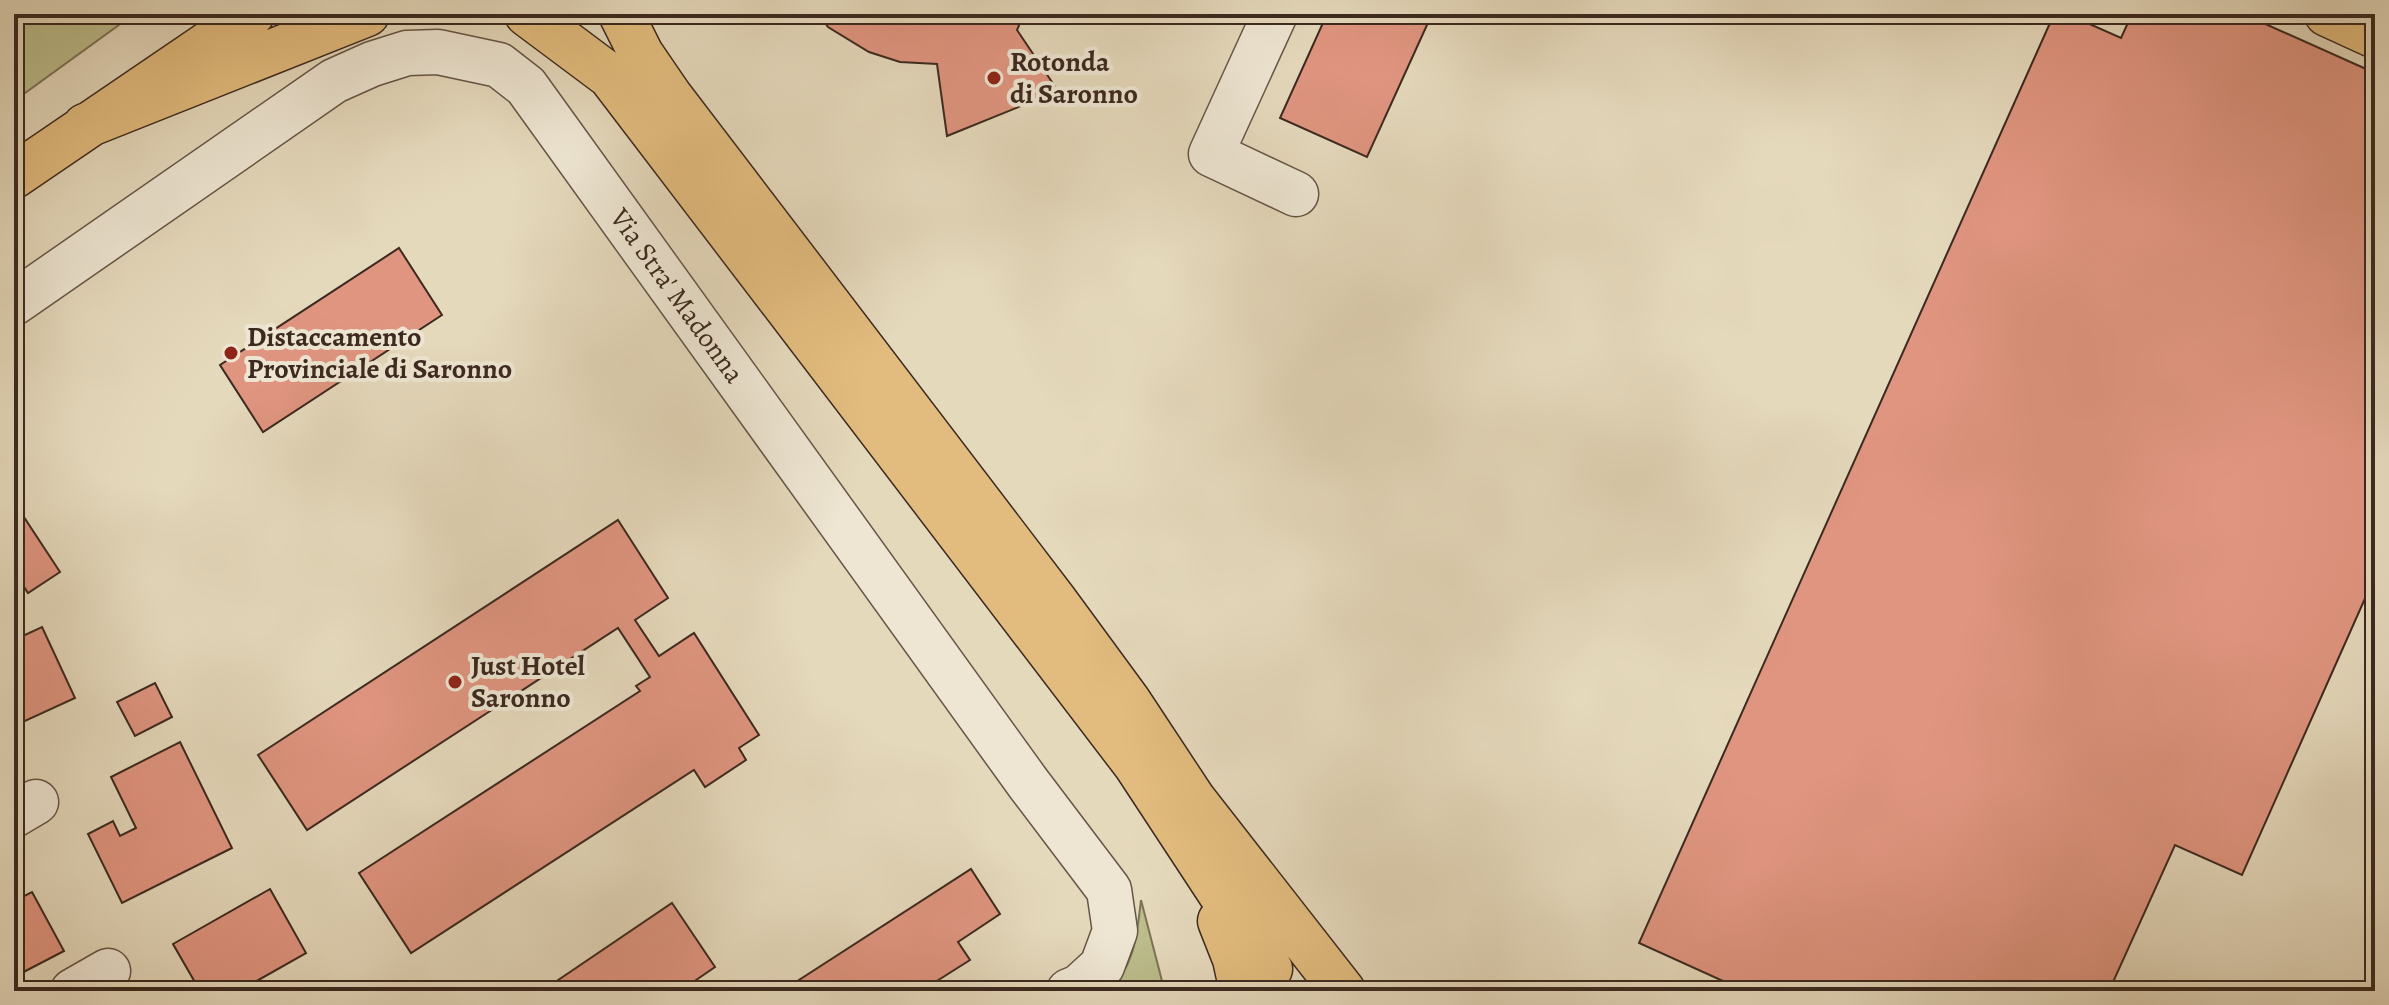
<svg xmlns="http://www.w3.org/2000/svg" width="2389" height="1005" viewBox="0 0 2389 1005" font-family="Alegreya,serif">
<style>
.green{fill:#bcbd8c;stroke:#7c7356;stroke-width:2}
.building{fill:#e09580;stroke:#3c291f;stroke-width:2}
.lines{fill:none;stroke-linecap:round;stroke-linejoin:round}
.minor-casing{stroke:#665546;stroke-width:47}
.major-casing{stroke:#3c291f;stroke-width:47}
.highway-casing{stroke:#3c291f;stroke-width:47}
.minor{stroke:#eee6d3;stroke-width:44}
.major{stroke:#e2bc7e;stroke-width:44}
.highway{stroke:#e2bc7e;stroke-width:44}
.poi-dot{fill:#8f2418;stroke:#eee6d3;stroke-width:3}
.labels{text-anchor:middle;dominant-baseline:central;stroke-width:8;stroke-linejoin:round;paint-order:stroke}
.poi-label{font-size:28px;font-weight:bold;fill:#3c291f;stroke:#eee6d3;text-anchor:start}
.street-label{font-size:28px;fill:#3c291f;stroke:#eee6d3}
</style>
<rect width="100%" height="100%" fill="#e5d9bc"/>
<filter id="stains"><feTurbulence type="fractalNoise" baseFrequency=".0025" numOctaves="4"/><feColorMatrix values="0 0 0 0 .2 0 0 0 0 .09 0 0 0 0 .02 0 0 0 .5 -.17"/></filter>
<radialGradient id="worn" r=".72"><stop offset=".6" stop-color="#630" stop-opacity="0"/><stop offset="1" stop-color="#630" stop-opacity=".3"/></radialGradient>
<path class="green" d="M14,14h120l-120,87z
M1141,900l21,81v10h-55c28,-22 30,-59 34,-91z"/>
<path class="building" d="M819,14h205l-7,16 41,61 -111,45 -10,-72 -37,-2 -31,-10 -41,-25z
M1327,14h105l-65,143 -87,-39z
M2054,14h13l54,24 11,-24h111l132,59v142l-6,13 6,3v138l-5,11 5,2v194l-133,299 -67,-30 -66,146h-364l-106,-48z
M399,248l43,67 -179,117 -43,-67z
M16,505l44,67 -32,21 -14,-22z
M618,520l50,78 -33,22 24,36 35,-23 65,102 -20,13 7,12 -41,27 -11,-17 -283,183 -52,-80 281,-182 -4,-5 14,-9 -32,-49 -311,202 -49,-75z
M42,627l33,71 -61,28v-86z
M155,683l17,34 -37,19 -18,-34z
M180,742l52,106 -110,55 -34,-69 25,-13 7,15 16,-8 -25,-51z
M971,869l29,45 -42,28 12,18 -49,31h-139z
M270,889l36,64 -67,38h-39l-27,-47z
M32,892l32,59 -50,26v-76z
M672,903l43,64 -35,24h-138z"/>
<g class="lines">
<g class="minor-casing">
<g id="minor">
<path d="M1275,14l-64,140 85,40"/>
<path id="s1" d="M14,303l320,-222 38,-17 35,-11 31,-1 61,13 27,21 502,697 81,107 6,41 -13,35 -23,21 -10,4"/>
<path d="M14,815l22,-13"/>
<path d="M73,991l35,-20"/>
</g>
</g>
<g class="major-casing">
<path id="major" d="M2327,14l48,22
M85,126l282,-112
M14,176l238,-162"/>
</g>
<g class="highway-casing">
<path id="highway" d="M527,14l83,62 526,689 134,204
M621,14l20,40 28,41 386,506 74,101 64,97 150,192
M1220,921l15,38 7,32"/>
</g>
<use href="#minor" class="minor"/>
<use href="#major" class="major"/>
<use href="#highway" class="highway"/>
</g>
<g class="poi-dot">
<circle cx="994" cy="78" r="8"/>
<circle cx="231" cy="353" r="8"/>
<circle cx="455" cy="682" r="8"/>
</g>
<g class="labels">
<g class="poi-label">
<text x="1010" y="62">Rotonda<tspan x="1010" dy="32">di Saronno</tspan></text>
<text x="247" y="337">Distaccamento<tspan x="247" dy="32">Provinciale di Saronno</tspan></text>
<text x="471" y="666">Just Hotel<tspan x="471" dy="32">Saronno</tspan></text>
</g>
<g class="street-label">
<text stroke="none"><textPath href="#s1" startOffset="854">Via Stra' Madonna</textPath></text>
</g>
</g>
<rect width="2389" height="1005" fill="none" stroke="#e5d9bc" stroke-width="48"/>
<rect x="16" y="16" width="2357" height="973" fill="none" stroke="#3c291f" stroke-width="4"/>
<rect x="24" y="24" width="2341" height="957" fill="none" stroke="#3c291f" stroke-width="2"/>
<rect width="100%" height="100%" filter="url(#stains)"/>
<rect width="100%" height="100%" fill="url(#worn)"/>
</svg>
